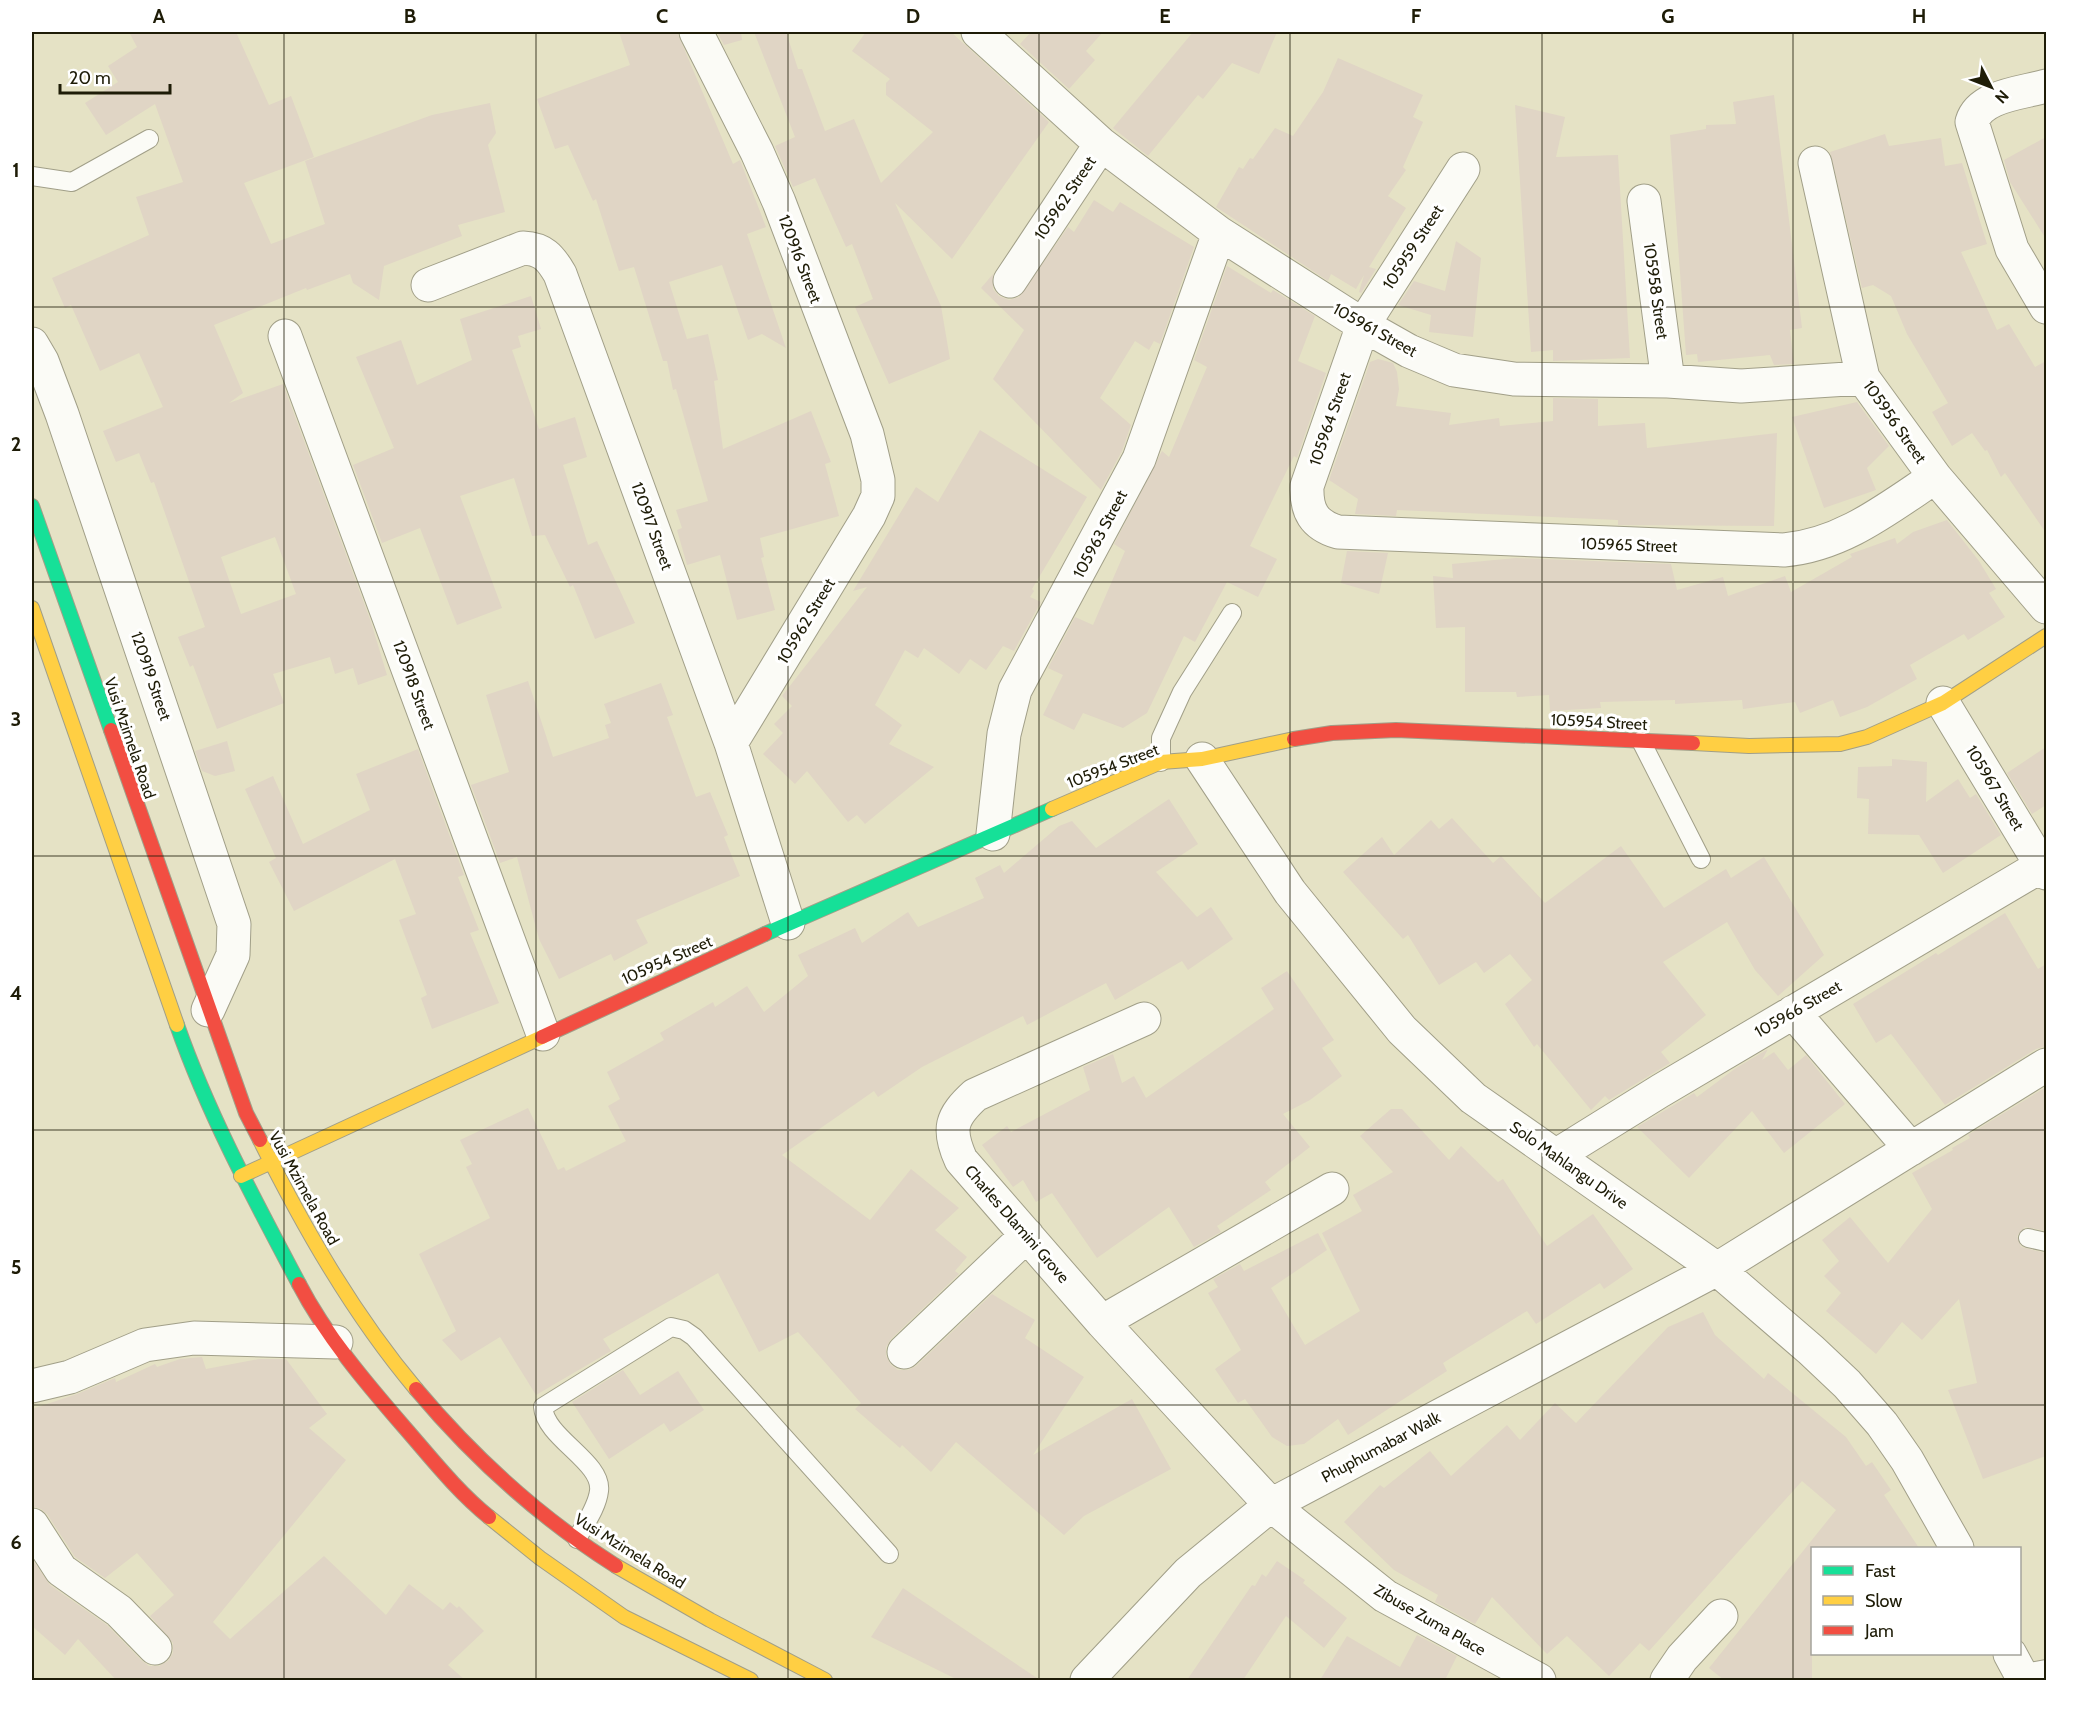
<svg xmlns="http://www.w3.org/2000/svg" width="2078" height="1712" viewBox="0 0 2078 1712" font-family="Cabin,sans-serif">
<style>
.building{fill:#e0d5c5;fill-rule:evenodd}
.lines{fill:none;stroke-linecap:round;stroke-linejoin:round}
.lane-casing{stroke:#a19f88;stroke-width:20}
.street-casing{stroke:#a19f88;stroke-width:35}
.fast-casing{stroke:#a19f88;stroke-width:16}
.slow-casing{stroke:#a19f88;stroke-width:16}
.jam-casing{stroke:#a19f88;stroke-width:16}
.lane{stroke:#fbfbf6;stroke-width:18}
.street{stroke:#fbfbf6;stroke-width:33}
.fast{stroke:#16e098;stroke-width:14}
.slow{stroke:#ffcf43;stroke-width:14}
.jam{stroke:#f24e42;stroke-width:14}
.grid{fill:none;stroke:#1e1c07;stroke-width:1.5;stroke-opacity:0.55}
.labels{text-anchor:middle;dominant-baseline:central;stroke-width:6;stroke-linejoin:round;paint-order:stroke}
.street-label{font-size:16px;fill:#1e1c07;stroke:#fff}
.neatline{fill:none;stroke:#1e1c07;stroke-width:2}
.grid-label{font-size:20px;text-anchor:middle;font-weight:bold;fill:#1e1c07}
</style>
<rect width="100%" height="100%" fill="#e5e2c5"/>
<path class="building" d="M129,32h107l33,73 22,-9 23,61 -70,26 27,61 54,-20 -20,-63 127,-46 58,-12 6,30 -8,12 17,67 -47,13 4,11 -78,30 -5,34 -26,-17 -3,-9 -43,16 -1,-2 -92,37 29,68 -14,10 54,-19 88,238 16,53 -29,10 -5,-17 -18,6 -5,-17 -57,17 11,29 -67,26 -24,-64 -3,2 -12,-30 27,-10 -51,-145 -3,1 -12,-30 -23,9 -13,-31 60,-24 -24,-54 -39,18 -29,-66 -6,3 -13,-30 97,-43 -13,-38 47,-15 -28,-78 -49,31 -21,-32 33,-21 -10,-16 29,-19zM275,537l21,57 -55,20 -20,-57z
M619,32h58l56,132 7,-4 26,67 -19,7 39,114 -24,-14 -14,6 -26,-75 -53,17 18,57 21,-5 10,46 -4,1 9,68 88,-38 20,51 -6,2 14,52 -79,22 4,19 -3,1 14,52 -38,10 -17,-65 -33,10 -10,-35 5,-2 -6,-18 32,-9 -32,-112 -3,1 -6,-29h-4l-29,-94 -15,4 -23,-72 -3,2 -25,-56 -13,4 -18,-50 93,-34z
M717,32h24l1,8 -18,5z
M754,32h32l12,37h4l23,62 29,-12 27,64 52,-51 -47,-37v-12l4,-4 -38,-28 14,-19h85l98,90 -97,137 -57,-56 46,103 9,53 -61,25 -34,-77 18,-8 -21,-55 -6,3 -31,-69 -22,9 -18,-41 20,-9z
M1031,32h72l-17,19 9,9 -26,29 -49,-45z
M1193,32h84l-18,42 -27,-11 -29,36 -5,-4 -50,61 -35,-28z
M1338,58l85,37 -10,22 10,5 -20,45 3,3 -18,26 18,12 -37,59 7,2 -15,24 -2,-1 5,-17 -8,14 -25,-15 -3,7 -112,-74 23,-40 4,2 7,-11 3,1 22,-31 18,8 30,-44z
M1774,95l28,233 -12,2 4,34 -20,1 -4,-10 -72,7 -1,-8 -11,1 -16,-220 36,-6v-4l30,-1 -3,-22z
M1515,105l50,12 -9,40 62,-2 12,203 -77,3v-11l-22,2z
M1885,134l4,12 52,-8 4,28 17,-3 25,81 -26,8 36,78 12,-6 26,43 11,-6v172l-41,-60 -4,4 -14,-27 -2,1 -13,-18 -20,13 -20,-34 16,-9 -41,-69 -16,-38 -18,-11 -11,3 -32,-136z
M2046,137v102l-36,-57 -6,-22z
M1094,200l19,12 7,-10 74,45 -34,97 -6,-3 -5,9 -14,-9 -35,57 31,27 -9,26 -21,39 -108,-111 31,-49 -43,-42 12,-14v15l6,7 10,4 10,-3 49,-70 6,5z
M1456,241l25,17 -8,79 -44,-5 2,-17 -33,-10 16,-24 31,10z
M1227,266l44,27 2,-3 42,26 -17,45 28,12 -29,85 -3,-2 -44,90 27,13 -19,38 -31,-15 -32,60 -11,-6 -37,77 -24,15 -40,-15 -9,17 -31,-15 20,-40 -15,-7 27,-51 18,8 32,-74 -11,-7 48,-93 7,6 38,-90 -13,-7z
M531,296l10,33 -23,7 3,11 -9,3 27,79 36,-12 12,40 -24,8 25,80 9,-4 38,82 -40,16 -22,-54 -3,2 -25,-52 -13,1 -18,-58 -54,18 42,112 -45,17 -37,-97 -38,15 -29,-78 41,-17 -38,-91 45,-17 16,45 55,-25 -12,-41z
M1378,359l15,4 4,9 2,17 -3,17 55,7 -2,12 50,-7 1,8 53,-5v-23l45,1v27l47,-3 2,25 130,-15 -3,93 -156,-1v-5l-221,-10 -1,6 -41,-2 3,-15 -29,-19 41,-118z
M1857,402l32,44 -22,22 9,22 -52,18 -32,-91z
M980,430l107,67 -55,92 2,2 -4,6 11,5 -27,49 -11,-5 -17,24 -16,-11 -11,15 -35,-26 -6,10 -13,-8 -30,55 27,20 -13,19 45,23 -69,57 -8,-9 -9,7 -41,-51 -12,13 -32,-30 20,-21 -9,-9 18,-18 -10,-10 85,-109 -14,4 63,-104 22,15z
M1947,520l32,41 17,28 -7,4 16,24 -37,23 -4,-6 -54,31 7,14 -50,28 -27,10 -7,-17 -33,13 -5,-11 -52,7 -1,-9 -67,4v-4l-75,2 1,6 -51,3 -1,-16 -32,2 -1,-5h-51v-65l-29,1 -3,-52 20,2 -1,-14 64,-6 155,6 6,26 46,-13 5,19 57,-20 6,16 61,-35 -2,-3 45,-16 2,6 16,-12z
M1347,551l41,2 -9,41 -38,-11z
M528,681l25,76 56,-19 -4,-13 6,-2 -7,-19 57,-21 12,32 -6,2 29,80 14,-5 18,43 -4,2 16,39 -104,44 12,23 -34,18 -3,-7 -52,25 -20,-40 -22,-82 -17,6 -29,-78 38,-13 -23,-77z
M227,741l8,30 -20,5 -13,-5 -7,-20z
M2046,747v58l-14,9 -25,-41z
M418,749l46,126 -6,2 21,53 -9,3 29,70 -67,26 -11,-31 6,-3 -28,-75 17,-6 -21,-55 -101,52 -25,-49 7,-4 -31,-69 28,-13 30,68 67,-34 -14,-36z
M1892,759l35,3 -1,40 32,-23 12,19 6,-4 25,41 -58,38 -24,-38 -51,-1 1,-35 -12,-1 1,-31 34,-1z
M1169,799l29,45 -42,28 41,45 14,-10 22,32 -45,31 -6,-9 -67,39 -9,-17 -79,42 -4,-9 -101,51 -44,30 -4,-6 -92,64 88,65 41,-51 48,39 -24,22 32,27 -12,14 4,3 -68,65 -5,8v9l5,9 7,5h10l8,-4 76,-72 43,26 -10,18 59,39 -51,78 99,-56 39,70 -87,47 -20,19 -108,-93 -25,30 -29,-27 -2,3 -45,-39 6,-6 -63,-71 -39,20 -41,-79 -115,66 8,12 -75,44 -36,-58 -39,24 -19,-21 14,-9 -37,-77 71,-36 -24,-51 6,-3 -12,-24 68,-32 30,62 6,-3 2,4 60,-30 -18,-35 12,-7 -13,-27 57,-32 -4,-7 53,-31 2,5 32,-21 17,26 44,-36 -10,-21 57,-27 7,15 46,-31 10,15 66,-29 -9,-20 25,-13 4,8 55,-47 13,-5 24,27z
M1452,818l41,45 8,-7 44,47 76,-57 43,62 62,-39 5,9 33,-21 60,98 -46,41 -23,-26 -28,-48 -64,40 43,53 -45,37 9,11 -61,37 -4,-4 -14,14 -54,-66 -3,3 -29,-43 27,-24 -22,-26 -26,19 -8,-11 -37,23 -31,-50 -5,4 -60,-67 39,-35 12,18 37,-35 8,9z
M2005,913l33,56 8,-5v82l-10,3 -91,56 -54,-71 -15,9 -23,-39 83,-51 2,2z
M1287,971l47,69 -12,8 20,28 -32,24 -27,14 27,33 -45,35 6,8 -54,36 4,6 -27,15 -25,-40 -72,51 -45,-65 -16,9 -13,-22 -10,7 -31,-42 25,-19 4,6 79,-42 -7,-23 30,-13 9,29 12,-7 12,22 128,-89 -13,-21z
M1768,1049l-6,11 12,-8 14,18 18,-15 39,49 -61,49 -32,-42 -63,67 -52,-51 57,-34 3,4 39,-29z
M2046,1087v144l-21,-4 -8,9 4,11 25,6v203l-63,23 -35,-89 29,-7 -18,-84 -37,41 -20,-18 -26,32 -50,-43 15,-18 -17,-17 15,-15 -17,-21 28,-23 38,46 44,-54 -20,-36 41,-23 -1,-2 18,-10 -2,-3z
M1391,1109h11l47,51 12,-14 37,36 5,-3 44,67 46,-32 40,55 -29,20 -4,-6 -64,41 -9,-13 -84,52 4,8 -99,64 -10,-16 -34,25 -17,2 -15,-9 -27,-38 -7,4 -23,-34 26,-19 -33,-57 10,-6 -5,-8 27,-15 4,7 74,-38 9,17 -56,38 34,57 55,-34 -38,-78 40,-22 -9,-16 40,-23 -33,-36z
M1703,1312l12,23 49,44 4,-6 78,64 20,29 6,-4 19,28 -7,5 35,53h-107v132h-88l-15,-12 127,-158 -34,-29 -153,170 -9,-8 -31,33 -42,-40 -20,18 -55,-57 -17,27 -40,-22 3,-7 -44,-25 -50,-48 36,-37 4,3 46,-37 21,25 56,-51 13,15 35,-37 21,20 92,-96z
M202,1357l4,12 53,-10h27l41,55 -18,14 37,32 -133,162 17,17 94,-83 62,59 23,-31 34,26 7,-8 7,6 2,-2 25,25 -36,34 17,15h-349l-38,-41 -13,16 -33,-29v-67l18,26 57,40 35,36 7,5h10l9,-5 5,-8v-10l-23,-27 24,-21 -37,-42 -32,25 -30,-21 -28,-43 -6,-5 -9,-3v-97l45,-15 38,-16 1,4 39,-18 2,3 23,-8z
M623,1370l17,25 38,-24 26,39 -34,22 -6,-9 -55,36 -37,-57z
M1277,1561l28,19 -2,3 44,35 -23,30 -38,-32 -43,64h-56l65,-95 3,1 7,-12 4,3z
M903,1588l137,92h-82l-87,-43z
M1417,1635l40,21 -12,24h-125l27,-44 53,31z"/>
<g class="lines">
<g class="lane-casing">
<path id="lane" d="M32,176l40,6 77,-43
M1641,741l60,118
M1161,762v-24l21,-46 50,-79
M2028,1238l18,4
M577,1539c7,-14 20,-31 22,-48 4,-29 -54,-53 -56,-84l128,-80 13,3 10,7 195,217
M2021,1674l25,-5"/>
</g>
<g class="street-casing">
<path id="street" d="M696,32l61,120 22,50 88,232 11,46v16l-9,20 -138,227
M978,32l123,112 118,89 144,92 46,26 45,19 60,9 154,2 73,5 122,-8
M2046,86c-23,7 -66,9 -74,36l40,127 34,58
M1815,163l48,215 72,99 111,130
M1463,169l-100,156 -56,161c-1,25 7,39 31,46l446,18c58,-5 103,-41 151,-73
M1644,201l24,180
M1010,281l91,-137
M428,285l95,-37c20,1 27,9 37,26l171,469 57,180
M285,336l258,698
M32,344l10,17 20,53 172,510 -1,31 -25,55
M1943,703l103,170
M1202,759l88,133 112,138 71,68 244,171 94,81 36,34 35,40 25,36 50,88
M993,834l11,-100 11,-44 124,-231 80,-226
M1793,1012l118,137
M1144,1019l-169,76c-24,22 -28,34 -14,65l141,162 169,183 114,91 154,84
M1557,1155l103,-64 381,-225
M1102,1322l230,-133
M904,1352l123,-117
M32,1386l38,-9 75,-32 49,-7 142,4
M32,1525l29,45 58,41 36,37
M2010,1654l14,26
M1087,1680l101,-107 83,-68 446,-236 329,-204
M1667,1680l15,-22 39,-42"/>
</g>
<g class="fast-casing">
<path id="fast" d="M32,506l79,224
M765,934l287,-125
M177,1025c32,91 77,174 122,259"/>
</g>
<g class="slow-casing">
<path id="slow" d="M32,608l145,417
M1693,743l56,3 91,-2 27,-7 76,-34 103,-67
M1052,809l109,-47 41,-3 92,-20
M260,1140c44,88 93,174 156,249
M241,1176l301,-139
M489,1517l51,41 84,59 127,63
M616,1566l94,54 115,60"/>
</g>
<g class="jam-casing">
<path id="jam" d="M111,730l135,383 14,27
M1294,739l38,-6 64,-3 297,13
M542,1037l223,-103
M299,1284c27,52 67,99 106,144 27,31 52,63 84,89
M416,1389c58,69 124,129 200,177"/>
</g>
<use href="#lane" class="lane"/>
<use href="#street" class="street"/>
<use href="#fast" class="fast"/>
<use href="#slow" class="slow"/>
<use href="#jam" class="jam"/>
</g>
<path class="grid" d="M284,32v1648M536,32v1648M788,32v1648M1039,32v1648M1290,32v1648M1542,32v1648M1793,32v1648M32,307h2014M32,582h2014M32,856h2014M32,1130h2014M32,1405h2014"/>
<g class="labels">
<g class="street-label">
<text transform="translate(1065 198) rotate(-56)">105962 Street</text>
<text transform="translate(1413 247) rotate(-57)">105959 Street</text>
<text transform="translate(800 259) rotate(69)">120916 Street</text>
<text transform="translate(1656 291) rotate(82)">105958 Street</text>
<text transform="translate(1375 330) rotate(29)">105961 Street</text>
<text transform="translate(1330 419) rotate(-71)">105964 Street</text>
<text transform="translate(1895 422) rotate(55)">105956 Street</text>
<text transform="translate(652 526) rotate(70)">120917 Street</text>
<text transform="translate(1100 534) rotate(-62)">105963 Street</text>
<text transform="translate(1629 545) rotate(2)">105965 Street</text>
<text transform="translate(806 621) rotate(-59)">105962 Street</text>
<text transform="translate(151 676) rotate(71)">120919 Street</text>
<text transform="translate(414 685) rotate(70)">120918 Street</text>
<text transform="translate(1599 722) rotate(3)">105954 Street</text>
<text transform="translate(130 738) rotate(71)">Vusi Mzimela Road</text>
<text transform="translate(1113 766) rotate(-21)">105954 Street</text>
<text transform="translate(1995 788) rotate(59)">105967 Street</text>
<text transform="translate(667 960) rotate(-24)">105954 Street</text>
<text transform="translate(1798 1009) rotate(-30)">105966 Street</text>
<text transform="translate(1569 1165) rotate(35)">Solo Mahlangu Drive</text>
<text transform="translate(304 1188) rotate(61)">Vusi Mzimela Road</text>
<text transform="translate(1017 1224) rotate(49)">Charles Dlamini Grove</text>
<text transform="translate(1381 1447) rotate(-28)">Phuphumabar Walk</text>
<text transform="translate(630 1551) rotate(32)">Vusi Mzimela Road</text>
<text transform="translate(1430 1620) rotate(30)">Zibuse Zuma Place</text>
</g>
</g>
<rect width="2078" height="1712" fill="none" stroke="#ffffff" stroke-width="66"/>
<rect x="1811" y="1547" width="210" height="108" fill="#ffffff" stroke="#a5a49c" stroke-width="1.5"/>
<rect x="1823" y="1566" width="30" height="9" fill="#16e098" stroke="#a5a49c" stroke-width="1.5"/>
<text x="1865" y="1577" font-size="18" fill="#1e1c07">Fast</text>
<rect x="1823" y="1596" width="30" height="9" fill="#ffcf43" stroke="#a5a49c" stroke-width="1.5"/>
<text x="1865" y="1607" font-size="18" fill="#1e1c07">Slow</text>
<rect x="1823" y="1626" width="30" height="9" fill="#f24e42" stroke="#a5a49c" stroke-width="1.5"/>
<text x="1865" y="1637" font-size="18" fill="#1e1c07">Jam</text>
<g transform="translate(1991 87) rotate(132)" stroke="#ffffff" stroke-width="4.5" paint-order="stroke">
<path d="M0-4.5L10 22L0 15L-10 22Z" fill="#1e1c07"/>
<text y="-9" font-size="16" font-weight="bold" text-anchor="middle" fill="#1e1c07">N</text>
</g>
<path d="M60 84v9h110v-9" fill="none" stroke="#1e1c07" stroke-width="3"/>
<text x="69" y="84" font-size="18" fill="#1e1c07" stroke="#ffffff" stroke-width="4.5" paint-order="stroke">20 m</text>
<rect x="33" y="33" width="2012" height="1646" class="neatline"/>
<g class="grid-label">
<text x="159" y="23">A</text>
<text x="410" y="23">B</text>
<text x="662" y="23">C</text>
<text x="913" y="23">D</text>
<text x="1165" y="23">E</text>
<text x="1416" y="23">F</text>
<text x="1668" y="23">G</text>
<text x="1919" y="23">H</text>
<text x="16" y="177">1</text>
<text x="16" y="451">2</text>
<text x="16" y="726">3</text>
<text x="16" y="1000">4</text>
<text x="16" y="1274">5</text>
<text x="16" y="1549">6</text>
</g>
</svg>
